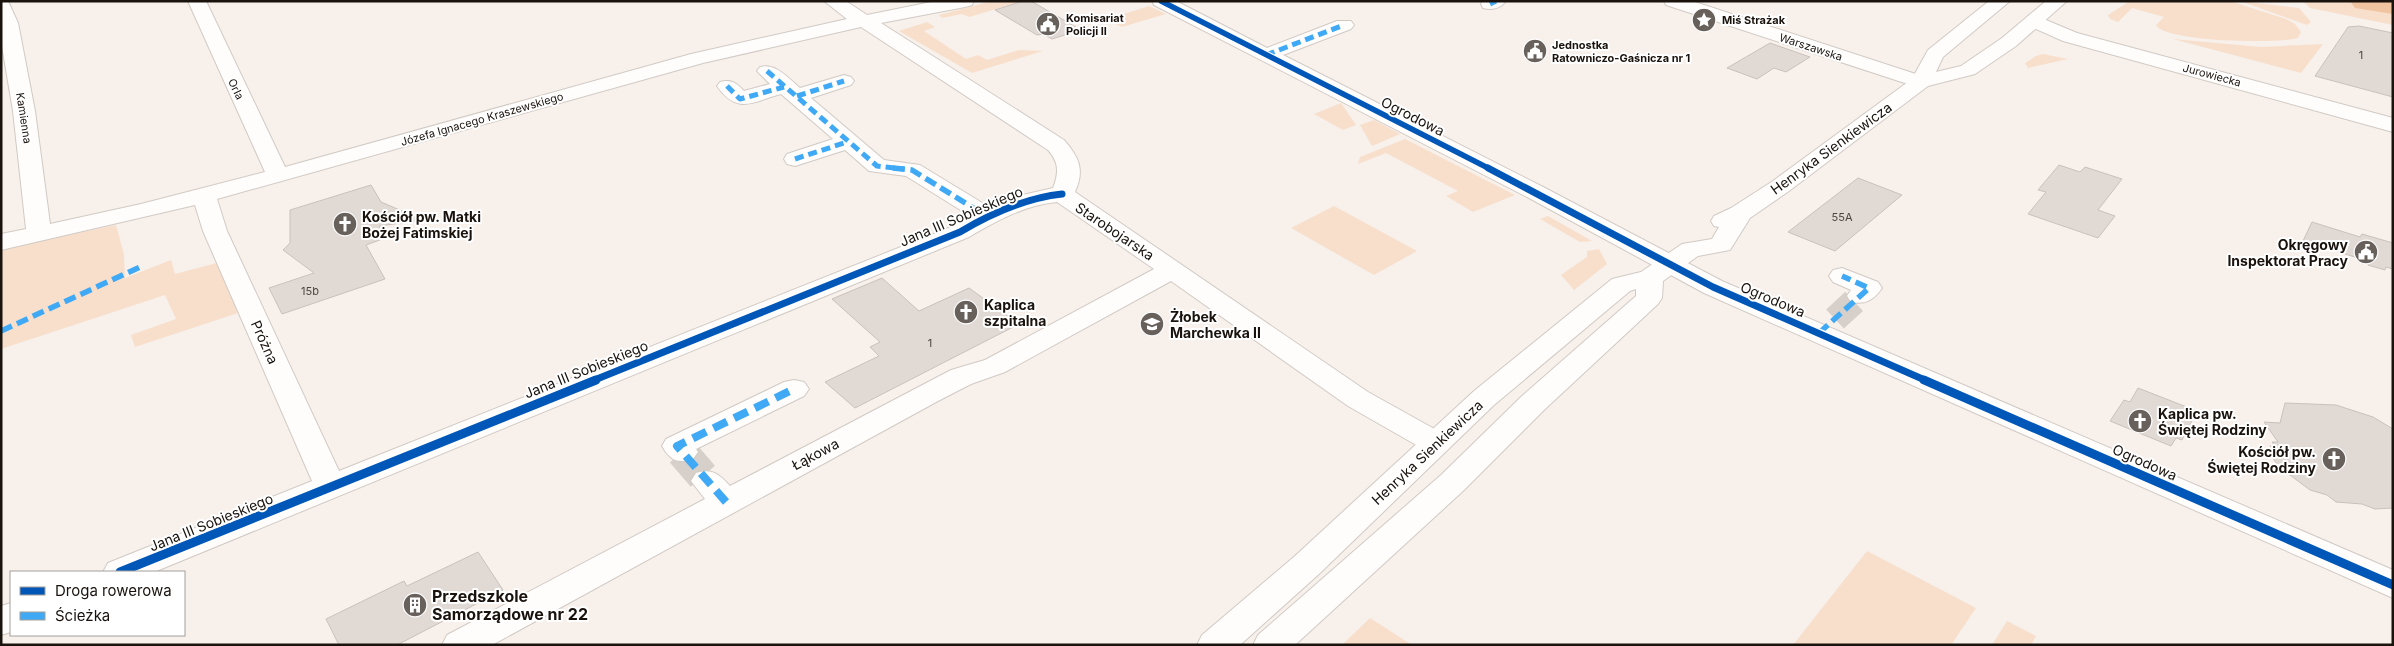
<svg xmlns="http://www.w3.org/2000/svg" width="2394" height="646" viewBox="0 0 2394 646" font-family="Inter,sans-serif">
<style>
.green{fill:#f8dfcc}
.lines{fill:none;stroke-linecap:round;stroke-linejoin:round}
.river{fill:#f0c3a1;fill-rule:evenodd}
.building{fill:#e0d9d4;stroke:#c8c1bc}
.minor-tunnel-far1{stroke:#d6cfca;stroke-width:26;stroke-dasharray:26 13;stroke-linecap:butt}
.minor-tunnel{stroke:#d6cfca;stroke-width:32;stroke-dasharray:32 16;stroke-linecap:butt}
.minor-casing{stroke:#d1cac4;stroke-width:2}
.tertiary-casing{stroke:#d1cac4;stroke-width:2}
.secondary-casing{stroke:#d1cac4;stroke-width:2}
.minor{fill:#fefdfc;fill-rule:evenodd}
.tertiary{fill:#fefdfc;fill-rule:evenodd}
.secondary{fill:#fefdfc;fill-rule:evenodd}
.quiet-far2{stroke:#3fa9f5;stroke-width:5;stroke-dasharray:9 5;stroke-linecap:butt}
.quiet-far1{stroke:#3fa9f5;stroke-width:5.5;stroke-dasharray:12 5.5;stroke-linecap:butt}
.quiet{stroke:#3fa9f5;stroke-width:8;stroke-dasharray:15 8;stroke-linecap:butt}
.cycleway-far2-casing{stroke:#fff;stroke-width:8}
.cycleway-far1-casing{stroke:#fff;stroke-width:10}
.cycleway-casing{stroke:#fff;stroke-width:12}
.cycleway-far2{stroke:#0057b8;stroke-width:5.5}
.cycleway-far1{stroke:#0057b8;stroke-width:7}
.cycleway{stroke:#0057b8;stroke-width:9}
.labels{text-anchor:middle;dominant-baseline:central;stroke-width:4;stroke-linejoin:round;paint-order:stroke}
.far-poi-label{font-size:11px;font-weight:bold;fill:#19120d;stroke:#fff;text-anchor:start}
.far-street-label{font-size:11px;fill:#19120d;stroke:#fff}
.number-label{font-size:11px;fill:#4b443f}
.street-label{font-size:14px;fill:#19120d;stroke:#fff}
.poi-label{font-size:14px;font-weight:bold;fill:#19120d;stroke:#fff;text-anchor:start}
.near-poi-label{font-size:16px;font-weight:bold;fill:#19120d;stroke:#fff;text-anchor:start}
</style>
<rect width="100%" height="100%" fill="#f7f0eb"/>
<path class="green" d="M992,1h31l-54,16 -7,-3 -20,4 -3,-3z
M2130,1h100l56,18 9,5 6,8 -3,6c-20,6 -134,4 -142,-13l8,-8 -32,-9 -14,14 -8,-3 -2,-4z
M2240,1l59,7 12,14 -4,3z
M2303,1h47l43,7v17l-83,-17z
M1149,6l17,8 -44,13 -6,-3 11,-3 -8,-4 -8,1z
M927,22l8,5 -11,4 42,28 12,-4 9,5 32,-10 24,1 -71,22 -73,-42z
M2173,39l88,8 62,-3 -22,29z
M2043,54l25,5 -40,9 -3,-5 11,-7z
M1341,103l15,22 -13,5 -29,-16z
M1374,120l26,14 -28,12 -12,-21z
M1405,139l110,56 -42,17 -27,-16 12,-5 -72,-38 -28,11 2,-7z
M1334,206l83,45 -43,24 -83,-47z
M1548,216l44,25 -12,1 -40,-23z
M116,225l8,30 1,23 46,-18 4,14 53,-14 22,49 -115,38 -4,-12 45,-16 -11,-24 -164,54v-100z
M1599,249l8,15 -33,26 -13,-15 26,-18v-6z
M1867,551l109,57 -25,37h-158z
M1370,618l42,27h-70z
M2007,621l29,15 -5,9h-39z"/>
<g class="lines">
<path class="river" d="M2350,1h43v13l-38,-6z"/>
</g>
<path class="building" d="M1023,1h8l50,29 -29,9 -9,-5 -6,1 -42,-25z
M2359,26l34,7v64l-78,-21 33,-49z
M1770,43l40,14 -24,15 -12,-4 -17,11 -30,-11z
M2059,165l21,7 5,-5 37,12 -24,31 17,6 -17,22 -70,-24 18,-22 -8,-2z
M1858,178l44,17 -67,56 -47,-19z
M371,185l10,17 42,18 -44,6 6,12 -19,7 19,34 -103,35 -13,-26 45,-15 -31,-23 7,-7v-33z
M2312,222l48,15 2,-3 31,9v26l-7,-2 -1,3 -17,-5v-4l-65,-20z
M882,278l37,33 50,-23 50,36 -164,84 -30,-26 54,-26 -9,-9 10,-5 -48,-43z
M2138,388l59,23 -15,29 -6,-2 -5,8 -61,-25 14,-21 6,2z
M2285,403l51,2 37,12 20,12v79l-18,1 -13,-5 -26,-2 -9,-7 -17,-5 -20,-15 -7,-3 -16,-22h6l-3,-4h5l-3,-4h6l-14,-20 16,1z
M478,552l25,38 -106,55h-58l-13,-26 78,-38 3,5z"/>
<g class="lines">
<path class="minor-tunnel-far1" d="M1835,319l25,-23"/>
<path class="minor-tunnel" d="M682,452l25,29"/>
<g class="minor-casing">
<path id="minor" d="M1,1h7l10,22 17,88 15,113 91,-20 124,-32 -77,-171h18l79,166 406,-113 156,-35 -23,-18h22l21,14 69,-14h38l-2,4 -7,2 -84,16 183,117c15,17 21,30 11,52l293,200 79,44 4,7 -4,7 -11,3 -11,-3 -77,-44 -177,-125 -166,91 -34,12 -33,17 -446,244h-50l5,-10 258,-136 -14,-18 5,-8c16,-5 23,1 34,13l221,-116 34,-10 169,-91 -97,-67c-32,3 -61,19 -88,35l-815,335h-51l5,-9 204,-82 -109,-250 -8,-26 -194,45v-16l25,-5 -13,-118 -12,-71zM861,27l187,123c11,12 11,23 5,38l-39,9 -25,10 -69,-42 -36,-5 -73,-62 40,-13 3,-4 -3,-4 -7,-2 -44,13c-12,-10 -24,-25 -40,-21l-3,4 13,13 -26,7c-8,-8 -12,-12 -24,-9l-3,4c20,29 35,16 64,8l52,45 -46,15 -3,5 3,5 8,2 50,-16 24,21 37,5 64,40 -19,11 -612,244 -112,-240 -10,-32 486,-136z
M1152,1h24l91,47 70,-27h14l3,4 -3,4 -68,26 262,133 177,93 671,289v28l-689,-305 -175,-95 -375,-193z
M1483,1h22v1c-5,7 -14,8 -22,6l-2,-4z
M1842,268l36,14 4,6c-8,12 -17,17 -31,14l-4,-6 4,-6 -18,-8 -4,-6 4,-6z
M794,380l10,2 5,7 -5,7 -108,53 2,3 -5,7c-16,5 -23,1 -31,-13l4,-7 118,-57z
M11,603v29l-10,3v-29z"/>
</g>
<g class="tertiary-casing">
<path id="tertiary" d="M1664,1h28l236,77 3,4 -3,4 -7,2 -7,-2 -248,-81z
M2034,15l43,18 316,85v14l-330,-91 -36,-16 -3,-4 3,-4z"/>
</g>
<g class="secondary-casing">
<path id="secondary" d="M1989,1h21l-67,56 -7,15 25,-6 41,-28 44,-37h21l-51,45 -41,28 -47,12 -139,105 -39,27 -20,32 -32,6 -35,25 -1,17 -4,6 -114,106 -81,81 -168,154h-42l5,-10 183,-160 81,-79 114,-100v-7l-6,2 -136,114 -175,169 -79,71h-43l5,-10 93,-79 179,-165 138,-112 29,-7 41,-28 30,-5 7,-12 -5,-1 -3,-5 3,-5 17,-8 42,-27 139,-102 16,-29z"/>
</g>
<use href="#minor" class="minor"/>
<use href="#tertiary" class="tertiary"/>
<use href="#secondary" class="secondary"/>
<path class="quiet-far2" d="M1490,4l6,-3
M1266,55l78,-30
M767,71l110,95 27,3
M727,86l13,13 44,-12
M797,96l47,-15
M795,159l52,-17"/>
<path class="quiet-far1" d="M893,168l19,2 76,47
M1,331l139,-64
M1819,333l50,-45 -27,-12"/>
<path class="quiet" d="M726,502l-49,-56 117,-57"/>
<g class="cycleway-far2-casing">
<path id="cycleway-far2" d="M1161,1l329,168"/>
</g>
<g class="cycleway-far1-casing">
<path id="cycleway-far1" d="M1488,168l225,119 214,94
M592,381l368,-149c32,-19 65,-34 102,-38"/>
</g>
<g class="cycleway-casing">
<path id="cycleway" d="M1924,380l469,205
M120,572l476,-192"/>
</g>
<use href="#cycleway-far2" class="cycleway-far2"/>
<use href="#cycleway-far1" class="cycleway-far1"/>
<use href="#cycleway" class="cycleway"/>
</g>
<defs>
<g id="sight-disc" transform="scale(1.25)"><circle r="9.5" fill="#67605b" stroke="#fff"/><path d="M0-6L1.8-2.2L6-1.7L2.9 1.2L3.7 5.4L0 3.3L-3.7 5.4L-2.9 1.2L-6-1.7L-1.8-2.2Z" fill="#fff"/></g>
<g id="civic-disc" transform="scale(1.25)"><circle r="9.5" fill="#67605b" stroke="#fff"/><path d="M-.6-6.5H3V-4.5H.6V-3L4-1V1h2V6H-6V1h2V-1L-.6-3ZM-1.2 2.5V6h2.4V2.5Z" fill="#fff"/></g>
<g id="church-disc" transform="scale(1.25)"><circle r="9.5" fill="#67605b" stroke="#fff"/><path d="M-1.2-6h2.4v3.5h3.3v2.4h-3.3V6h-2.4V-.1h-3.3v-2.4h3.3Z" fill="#fff"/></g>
<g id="school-disc" transform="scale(1.25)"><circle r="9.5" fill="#67605b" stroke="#fff"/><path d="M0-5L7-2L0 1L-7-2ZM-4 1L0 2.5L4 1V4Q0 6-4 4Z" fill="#fff"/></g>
<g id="building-disc" transform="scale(1.25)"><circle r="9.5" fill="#67605b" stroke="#fff"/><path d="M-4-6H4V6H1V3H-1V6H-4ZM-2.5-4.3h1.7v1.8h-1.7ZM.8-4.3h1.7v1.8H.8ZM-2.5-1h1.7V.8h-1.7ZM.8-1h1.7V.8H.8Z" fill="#fff"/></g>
</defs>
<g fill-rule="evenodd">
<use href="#sight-disc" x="1704" y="20"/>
<use href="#civic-disc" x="1048" y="24"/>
<use href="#civic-disc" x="1535" y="51"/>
<use href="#church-disc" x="345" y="224"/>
<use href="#civic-disc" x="2366" y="252"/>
<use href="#church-disc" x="966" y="312"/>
<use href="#school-disc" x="1152" y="324"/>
<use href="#church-disc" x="2140" y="421"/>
<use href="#church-disc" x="2334" y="459"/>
<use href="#building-disc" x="415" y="605"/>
</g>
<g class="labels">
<g class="far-poi-label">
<text x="1066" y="18">Komisariat<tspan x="1066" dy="13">Policji II</tspan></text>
<text x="1722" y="20">Miś Strażak</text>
<text x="1552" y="45">Jednostka<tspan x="1552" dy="13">Ratowniczo-Gaśnicza nr 1</tspan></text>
</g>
<g class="far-street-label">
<text transform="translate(1811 47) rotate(18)">Warszawska</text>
<text transform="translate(2212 75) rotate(15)">Jurowiecka</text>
<text transform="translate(236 89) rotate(64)">Orla</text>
<text transform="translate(24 118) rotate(81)">Kamienna</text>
<text transform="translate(482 119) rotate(-16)">Józefa Ignacego Kraszewskiego</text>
</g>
<g class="number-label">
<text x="2361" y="55">1</text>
<text x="1842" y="217">55A</text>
<text x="310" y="291">15b</text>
<text x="930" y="343">1</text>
</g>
<g class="street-label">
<text transform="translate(1413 116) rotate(27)">Ogrodowa</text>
<text transform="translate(1831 148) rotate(-36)">Henryka Sienkiewicza</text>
<text transform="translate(961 216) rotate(-23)">Jana III Sobieskiego</text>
<text transform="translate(1115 231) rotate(34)">Starobojarska</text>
<text transform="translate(1773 299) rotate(23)">Ogrodowa</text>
<text transform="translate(265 342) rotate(66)">Próżna</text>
<text transform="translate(586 369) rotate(-22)">Jana III Sobieskiego</text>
<text transform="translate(1427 452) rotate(-43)">Henryka Sienkiewicza</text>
<text transform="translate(815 454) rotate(-28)">Łąkowa</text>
<text transform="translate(2145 462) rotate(24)">Ogrodowa</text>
<text transform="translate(211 522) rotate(-22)">Jana III Sobieskiego</text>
</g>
<g class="poi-label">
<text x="362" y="216">Kościół pw. Matki<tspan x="362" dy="16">Bożej Fatimskiej</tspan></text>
<text x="2348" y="244" text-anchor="end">Okręgowy<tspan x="2348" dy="16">Inspektorat Pracy</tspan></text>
<text x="984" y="304">Kaplica<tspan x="984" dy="16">szpitalna</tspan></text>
<text x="1170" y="316">Żłobek<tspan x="1170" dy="16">Marchewka II</tspan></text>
<text x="2158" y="413">Kaplica pw.<tspan x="2158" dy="16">Świętej Rodziny</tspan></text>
<text x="2316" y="451" text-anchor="end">Kościół pw.<tspan x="2316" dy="16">Świętej Rodziny</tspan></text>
</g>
<g class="near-poi-label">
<text x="432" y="596">Przedszkole<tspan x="432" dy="18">Samorządowe nr 22</tspan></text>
</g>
</g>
<rect width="2394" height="646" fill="none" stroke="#19120d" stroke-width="5"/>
<rect x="10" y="571" width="175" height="65" fill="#ffffff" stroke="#a3a09e"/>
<rect x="20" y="587" width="25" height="8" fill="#0057b8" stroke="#a3a09e"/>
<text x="55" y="596" font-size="15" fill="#19120d">Droga rowerowa</text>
<rect x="20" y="612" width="25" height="8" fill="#3fa9f5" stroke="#a3a09e"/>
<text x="55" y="621" font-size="15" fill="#19120d">Ścieżka</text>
</svg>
